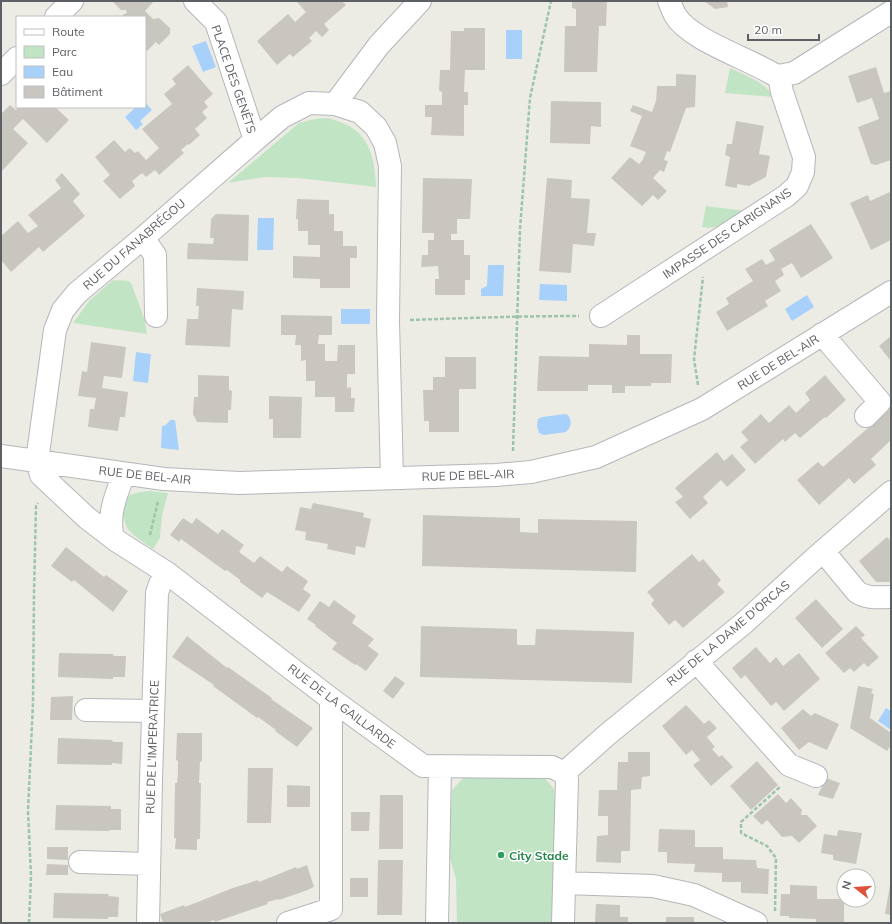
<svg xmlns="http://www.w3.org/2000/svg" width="892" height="924" viewBox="0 0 892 924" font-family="Mulish,sans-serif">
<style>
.green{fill:#c1e4c4}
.water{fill:#a7d0fa}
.building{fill:#c9c6c0}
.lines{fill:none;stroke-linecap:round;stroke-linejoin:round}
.minor-casing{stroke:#b4b6ba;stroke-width:24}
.path{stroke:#9bc4aa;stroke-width:2.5;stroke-dasharray:4 2;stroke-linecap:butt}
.minor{stroke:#fff;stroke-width:22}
.leisure-dot{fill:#2e9e5b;stroke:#fff;stroke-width:1.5}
.labels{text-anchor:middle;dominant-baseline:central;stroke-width:3;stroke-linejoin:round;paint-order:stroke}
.street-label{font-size:12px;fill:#5c5f63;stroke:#fff}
.leisure-label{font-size:12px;font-weight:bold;fill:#27864d;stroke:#fff;text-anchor:start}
</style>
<rect width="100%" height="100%" fill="#edece4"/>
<path class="green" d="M730,68c14,7 36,14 43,29l-48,-4z
M327,118c39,8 48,33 49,69l-78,-9 -34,-1 -36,6 71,-60 16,-4z
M706,206l40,5c-14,8 -28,20 -44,16z
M113,280l16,1 3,4 13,36 2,13 -74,-11 16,-22z
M149,491l19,2 -6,23 -2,22 -7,11c-8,-6 -19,-12 -25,-20 -3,-4 -4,-10 -5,-15 -2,-20 10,-21 26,-23z
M479,773l63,2 12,14 1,12 -3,122h-95l-1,-44 -7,-24 3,-65 12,-13z"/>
<path class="water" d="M506,30h16v29h-16z
M206,41l10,26 -13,5 -11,-26z
M145,102l7,8 -12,11 3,3 -7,6 -11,-13 11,-10h9z
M258,218h16l-1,32h-16z
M488,265h16l-1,31h-22v-7l6,-3z
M540,284l27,1v16l-28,-1z
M807,295l7,12 -22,14 -7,-12z
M341,309h29v15h-29z
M136,352l15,2 -3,29 -15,-2z
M565,414l3,1c4,7 4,11 -2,17l-22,3 -5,-2 -2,-7 1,-7 4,-2z
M170,420h5l4,30 -18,-2 1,-22 4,-1z
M886,708l5,3v19l-13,-9z"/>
<path class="building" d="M112,1h42l-9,10 8,8 6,-1 11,10v6l-11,11 -3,-3 -9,9 -2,-2v-32h-24l3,-3 3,-1 -1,-3h-5z
M296,1h46l4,4 -22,19 5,6 -7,7 -6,-6 -7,7 3,3 -19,16 -3,-3 -13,11 -20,-24 31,-27 7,8 11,-10z
M572,1h35l-1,25h-7l-2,46h-33l1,-46h11v-17l-4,-1z
M704,1h23l1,6 -13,2z
M464,28h21v42h-20l-1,22h4v13h-4v31l-33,-1 1,-18h-7v-12h17v-13l-3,-1 1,-21h10l1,-39h13z
M188,65l25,29 -9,8 4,5 -6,5 5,6 -12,11 5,6 -11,10 -1,-1 -7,6 3,3 -25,22 -4,-5 -9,7 -4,-4 -10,8 3,5 -15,13 -17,-18 7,-6 -15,-18 19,-17 11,12 5,-4 5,5 3,-2 8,9 13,-12 -17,-19 30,-25 -8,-10 12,-10 -4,-5z
M876,67l8,26 7,-2v69l-15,5 -5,-1 -13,-37 21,-8 -7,-21 -15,5 -9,-27z
M676,74l20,1 -1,32 -9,1 -16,44 -3,-1 -3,9 4,1 -4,11 -4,-2 -7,8 14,13 -9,9 -5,-5 -11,11 -31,-28 19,-21 9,7 3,-3 4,-9 -16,-6 12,-30 -12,-5 3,-6 19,7 4,-11 1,-15h19z
M551,101l50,1v25l-10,-1 -1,18 -40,-1z
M10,105l6,5 3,-3h36l14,13 -22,23 -24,-24 -10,10 15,14 -27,29v-58z
M736,121l28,5 -5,28 11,2 -4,21 -17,9 -12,-2v4l-12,-2 5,-29 -5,-2 2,-11h5z
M62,173l18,21 -7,7 12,15 -42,36 -4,-5 -28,25 -10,-12v-24l17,-15 10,12 10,-7 -10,-11 33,-27 -6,-8z
M423,178l49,1 -2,40h-13v15h-6v6h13v15h6v25h-5v15h-30v-16h4l-1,-13 -17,1 1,-12h6v-15h6v-7h-12z
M547,178l25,2 -1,18 19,1 -3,34h9l-2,13 -21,-2 -2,29 -32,-2z
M890,192l1,48 -20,10 -21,-47 18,-8 2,6z
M297,199l32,1v14h5v17h9v15h14v12h-7v30h-30v-9l-27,-1v-22l27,1v-12h-12v-14h-10v-12h-2z
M216,214l33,1 -1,46 -61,-2 1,-16 25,1 1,-6h-4l1,-19z
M811,224l22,34 -32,20 -9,-15 -11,6 3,6 -9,6 6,10 -16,10 3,5 -41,25 -11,-19 13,-8 -3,-6 27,-17 -8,-12 17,-10 4,6 9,-5 -6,-10z
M197,288l47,3 -1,19 -11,-1 -2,38 -45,-2 2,-26h11l1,-13h-3z
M281,315l51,1v19h-13l-1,9h7v17h12l1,-16h17v29h-8v14l4,-1v11h4l-1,14h-19v-15h-20v-16h-9v-21l-5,1v-16h-6l1,-10h-15z
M627,335h13v19h32l-1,29h-20v3h-26v7h-13v-8h-24v6h-51l2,-35 50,1v-13l38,1z
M891,336v25l-12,-15z
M91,342l35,5 -4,31 -18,-2 -2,12 26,4 -3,25h-5l-2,14 -30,-4 2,-18h4l2,-11 -18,-2 4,-25 5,1z
M445,357h31v32h-17v43h-30v-11h-5l-1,-31h10v-13h12z
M198,375l31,1v14l3,1 -1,19h-3v13l-31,-1 -4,-8 1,-17h4z
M825,375l21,25 -20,18 -1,-1 -25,21 -5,-5 -10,9 -2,-3 -28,25 -15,-17 8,-7 -7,-8 20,-18 8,9 20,-18 7,8 14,-13 -5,-7z
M269,396l33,1 -1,41h-28v-19h-4z
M891,408v32l-20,19 5,6 -22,19 -5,-6 -30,27 -22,-25 21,-18 5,5z
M717,452l7,9 8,-7 14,16 -19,17 -6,-7 -18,17 5,6 -18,16 -15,-17 8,-5 -8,-9z
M313,503l51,10 -1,4 8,2 -6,29 -9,-2 -1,9 -28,-6 1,-5 -23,-4 1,-8 -11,-2 5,-23 11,2z
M423,515l97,3v14l18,1v-14l99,2 -1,51 -214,-6z
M183,518l9,6 4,-6 22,16 4,-5 22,16 -5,7 15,11 6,-7 22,16 5,-6 21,15 -5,8 8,6 -12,17 -32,-20 -5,6 -22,-16v-2l-13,-10 -2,1 -44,-32 -2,3 -9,-7z
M887,537l4,4v41h-15l-17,-21z
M66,547l38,30 2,-2 22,16 -15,21 -39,-32 -2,2 -21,-16z
M692,554l7,8 4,-3 18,21 -4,4 8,8 -42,36 -8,-8 -6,5 -18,-21 3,-4 -7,-8z
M816,599l27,30 -21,19 -27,-30z
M334,600l22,16 -4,7 22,16 -6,7 11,8 -13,17 -10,-7 -1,1 -23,-16 5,-6 -22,-17 1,-1 -9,-6 13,-18 9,6z
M421,626l96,3v16h18l1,-16 98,3 -2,51 -212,-6z
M856,626l9,9 -4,3 18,19 -11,10 -4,-4 -10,9 -4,-4 -6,5 -19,-20z
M187,636l40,32 1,-1 44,31 -1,1 42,29 -16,19 -22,-16 1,-1 -18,-13 -1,1 -44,-32 1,-1 -42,-28z
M756,647l14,16 6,-6 7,9 16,-13 21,26 -36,32 -8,-9 -5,4 -26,-31 -4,4 -9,-11z
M59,653l55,1 -1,2h13l-1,21h-12v2l-55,-2z
M395,676l10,7 -12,16 -10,-8z
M858,686l15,3 -2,4 3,1 -4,24 21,15v12l-4,6 -37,-23z
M73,696l-1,24h-22l1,-23z
M686,705l18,19 5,-4 8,8 -10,9 8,10 -3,2 7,8 3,-2 11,12 -22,19 -18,-21 7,-5 -8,-10 -6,5 -24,-29z
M803,709l8,7 4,-3 24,11 -12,26 -18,-8 -10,8 -18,-22z
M177,733h25v28l-2,1 -1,21h2l-1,56h-3v11l-22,-1 1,-11h-2l1,-55h2l1,-10v-12l-2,-1z
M58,738l54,2 1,2h10l-1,22 -10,-1v2l-55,-1z
M628,752h22v24l-8,1 -1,12 -10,1 -1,61h-9v12l-25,-1 1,-26 11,-1v-19h-10l1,-26h18l1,-28h10z
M757,761l21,24 -27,25 -21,-24z
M248,768h25l-2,55h-24z
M826,778l14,5 -7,16 -15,-4z
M287,785l23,1v21h-23z
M778,794l8,9 5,-5 11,12 -1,5h6l10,11 -18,17 -7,-7 -10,1 -15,-17 -5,5 -9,-9z
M380,795h23v54h-24z
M56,805l55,1v3h10v21h-11v1l-55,-1z
M351,812h19l-1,19h-18z
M659,829l36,1v17h28v12l33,1 1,8 12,1 -1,25 -27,-1v-11h-19v-9l-28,-1 1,-8 -28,-1v-11h-9z
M838,830l24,3 -6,31 -23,-4v-5l-12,-2 3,-19 13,2z
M47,847h21v13l-21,-1z
M378,860h25l-1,55h-25z
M47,864l21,1v10h-22z
M307,865l7,22 -9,4 -26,9v-1l-12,3 1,2 -53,18 -1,-2 -8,3h-43l-3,-9 24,-9 1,2 48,-19 25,-8 1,2 37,-15 1,2z
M350,878h18v19h-18z
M790,885l27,1v13h27v24h-28v-4l-27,-1v-2h-9l1,-22h9z
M890,885h1v30l-6,-1z
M54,893l55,1 -1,2 11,1 -1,20h-10v2l-55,-1z
M596,904l24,1v12h8v6h-33z
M666,917h28v6h-28z"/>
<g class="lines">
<g class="minor-casing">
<path id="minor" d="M195,1l21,21 39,118
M669,1c2,5 4,10 6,14 15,25 72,43 98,59l6,2 15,-3 97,-61
M56,17l16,-16
M1,74l16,-16
M335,104l44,-59 41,-44
M143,238l12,17 1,61
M601,316l185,-120 11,-10 6,-14 1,-15 -22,-65 -3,-16
M822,334l58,68 -14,14
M1,456l163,23 75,4 257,-8 35,-3 65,-15 106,-48 189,-117
M392,478l-4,-157 2,-155 -5,-23 -9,-16 -16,-15 -25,-8 -26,-1 -27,14 -27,23 -112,98 -66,55 -14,17 -8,20 -18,131 4,14 46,43 30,23 50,32 164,126 92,67 129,1 12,6 3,6 -4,144
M113,538c-6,-23 3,-43 11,-64
M823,551l34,41c10,7 22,5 34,5
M696,661l93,104 27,11
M86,710l67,1
M564,773l44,-39 136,-111 70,-64 77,-67
M80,862l69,2
M564,883l89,3 41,9 62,28
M148,923l3,-143 6,-187 3,-9 7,-11
M288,923l43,-14v-210
M437,923l3,-157"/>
</g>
<path class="path" d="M410,320c56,-2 113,-4 169,-4
M698,385l-4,-26 9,-82
M513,451l7,-222 10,-131 21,-97
M150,535l8,-34
M775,911l1,-53 -9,-12 -26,-13v-11l40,-36
M29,923l2,-47 -3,-65 5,-108 1,-110 2,-87 2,-3"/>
<use href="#minor" class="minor"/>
</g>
<circle class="leisure-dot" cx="501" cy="855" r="4"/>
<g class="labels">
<g class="street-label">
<text transform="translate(234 79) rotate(71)">PLACE DES GENÊTS</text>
<text transform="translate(727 233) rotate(-34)">IMPASSE DES CARIGNANS</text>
<text transform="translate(134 244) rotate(-41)">RUE DU FANABRÉGOU</text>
<text transform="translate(778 362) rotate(-32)">RUE DE BEL-AIR</text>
<text transform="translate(145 475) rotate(6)">RUE DE BEL-AIR</text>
<text transform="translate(468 475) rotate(-2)">RUE DE BEL-AIR</text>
<text transform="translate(728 633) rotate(-40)">RUE DE LA DAME D'ORCAS</text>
<text transform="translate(342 706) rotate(37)">RUE DE LA GAILLARDE</text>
<text transform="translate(152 747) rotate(-88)">RUE DE L'IMPERATRICE</text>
</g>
<g class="leisure-label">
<text x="509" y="855">City Stade</text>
</g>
</g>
<rect width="892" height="924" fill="none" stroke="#5c5f63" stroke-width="4"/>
<rect x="16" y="16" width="130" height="92" fill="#ffffff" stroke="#bebfc1"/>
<rect x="24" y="29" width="20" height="6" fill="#ffffff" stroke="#bebfc1"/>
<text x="52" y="36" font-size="12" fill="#5c5f63">Route</text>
<rect x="24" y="46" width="20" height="12" fill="#c1e4c4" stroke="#bebfc1"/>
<text x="52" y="56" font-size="12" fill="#5c5f63">Parc</text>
<rect x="24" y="66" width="20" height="12" fill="#a7d0fa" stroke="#bebfc1"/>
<text x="52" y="76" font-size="12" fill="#5c5f63">Eau</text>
<rect x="24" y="86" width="20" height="12" fill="#c9c6c0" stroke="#bebfc1"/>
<text x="52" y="96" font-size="12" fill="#5c5f63">Bâtiment</text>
<g transform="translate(856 888) rotate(287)"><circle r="19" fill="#ffffff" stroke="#bebfc1"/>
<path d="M0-3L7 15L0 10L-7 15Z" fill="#df5138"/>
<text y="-6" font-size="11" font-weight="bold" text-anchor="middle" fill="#5c5f63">N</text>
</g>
<path d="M748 34v6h71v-6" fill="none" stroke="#5c5f63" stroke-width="2"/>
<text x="754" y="34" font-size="12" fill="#5c5f63" stroke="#ffffff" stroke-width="3" paint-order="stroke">20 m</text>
</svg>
